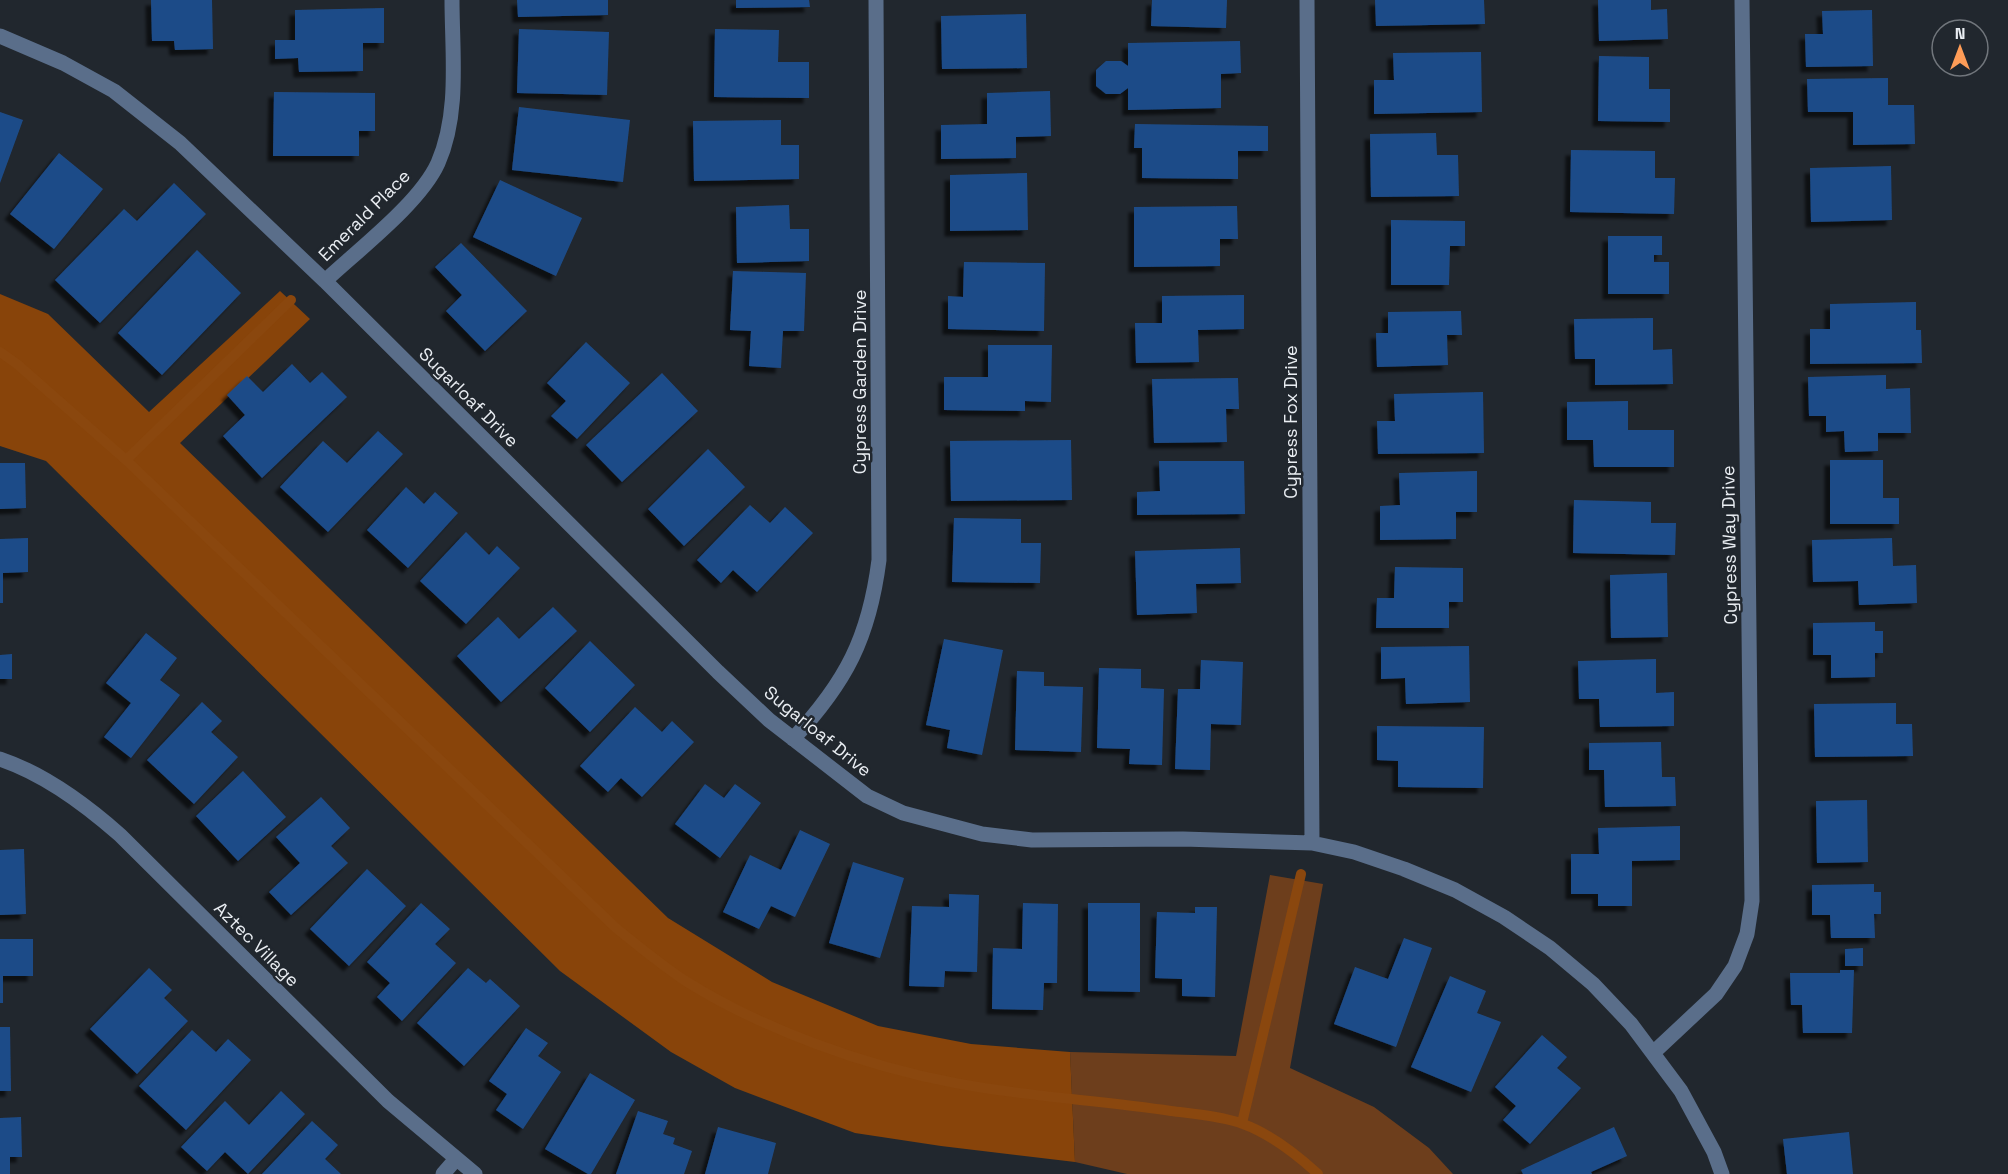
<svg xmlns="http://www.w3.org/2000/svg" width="2008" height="1174" viewBox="0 0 2008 1174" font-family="'Space Grotesk',sans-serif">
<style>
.green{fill:#6d3e1c}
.forest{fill:#88440a}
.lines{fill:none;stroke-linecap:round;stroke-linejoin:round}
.stream{stroke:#8a470e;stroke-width:10}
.building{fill:#1e4c88;filter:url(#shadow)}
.minor{stroke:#5a6e8a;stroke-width:15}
.labels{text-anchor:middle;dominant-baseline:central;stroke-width:5;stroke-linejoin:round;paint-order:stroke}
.street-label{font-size:18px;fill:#e9edf2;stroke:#21272e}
</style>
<defs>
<filter id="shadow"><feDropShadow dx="-5.5" dy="5.5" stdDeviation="1.5" flood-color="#0009"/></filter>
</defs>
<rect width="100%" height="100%" fill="#21272e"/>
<path class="green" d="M1270,875l53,9 -33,184 84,39 55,41 24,26h-326l-52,-12 -5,-110 166,4z"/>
<path class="forest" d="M280,291l30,28 -130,124 488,475 104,64 106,44 93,18 99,8 5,110 -134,-16 -86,-13 -120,-45 -64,-36 -111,-81 -514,-510 -46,-15v-152l48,20 101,98z"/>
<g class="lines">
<path class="stream" d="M0,352l17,12 109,96 490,468c22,18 44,36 68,52 77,49 181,86 271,103 71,14 144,17 216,28 23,3 50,5 72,13 28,10 53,30 75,50
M126,460l165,-160
M1242,1123l59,-249"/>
</g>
<path class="building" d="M151,0h61l1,49 -38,1 -1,-9h-22z
M517,0h91v15l-90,2z
M736,0h73l1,7 -74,1z
M1152,0h75l-1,28 -75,-2z
M1375,0h109l1,24 -109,2z
M1598,0h53v10l16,-1 1,30 -69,2z
M384,8v35h-21v28l-64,1 -1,-14 -23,1v-19h20v-30z
M1872,10l1,56 -67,1 -1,-33h18l-1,-23z
M1026,14l1,54 -85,1 -1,-53z
M519,29l90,3 -2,63 -90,-2z
M715,29l64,1 -1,32h31v36l-95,-1z
M1240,41l1,32 -20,1v34l-93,2v-22l-8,6h-14l-10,-8v-16l10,-9h15l7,5v-23z
M1481,52l1,60 -108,2v-34h20l-1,-27z
M1599,56l50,1v32h21v33l-72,-1z
M1888,78v27h26l1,39 -62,1v-33h-45l-1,-33z
M1050,91l1,45 -35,1v21l-75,1v-34l46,-1v-31z
M274,92l101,1v38h-16v25h-86z
M519,107l111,13 -7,62 -111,-12z
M0,112l23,8 -23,63z
M781,120v25h18v34l-105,2 -1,-60z
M1135,124l133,2v25h-30v28l-96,-1v-30h-8z
M1436,133l1,22h21l1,41 -88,1 -1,-63z
M1571,150l84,1v27h20l-1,36 -104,-2z
M59,153l44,36 -49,60 -44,-35z
M1891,166l1,54 -81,2 -1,-54z
M1027,173l1,57 -78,1v-56z
M500,180l82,38 -26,58 -83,-39z
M174,183l32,31 -106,109 -45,-43 69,-71 13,12z
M789,205l1,24h19v32l-72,2 -1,-56z
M1237,206l1,33h-18v27l-86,1v-60z
M1391,220l74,1v25h-15l-1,39h-58z
M1608,236h54v19h-8v7h15v32h-61z
M461,243l66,68 -42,40 -39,-40 16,-16 -27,-28z
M197,250l44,43 -79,82 -44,-42z
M964,262l81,1 -1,68 -96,-2v-33l15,1z
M733,271l73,2 -2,58h-21l-2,37 -32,-2 2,-35 -21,-1z
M1244,295v34l-46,1 1,32 -63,1 -1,-40h27v-27z
M1916,302v28h5l1,33 -112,1v-35h20v-25z
M1461,311l1,24h-15l1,30 -71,2 -1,-34h12v-21z
M1653,318v32l19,-1 1,35 -78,1v-26h-20l-1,-40z
M586,342l44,41 -53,56 -26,-23 15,-15 -19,-18z
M988,345h64l-1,57 -26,-1v10l-81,-1v-33h44z
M292,364l18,19 12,-11 25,25 -85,81 -39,-42 22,-21 -18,-20 20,-19 16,16z
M662,373l36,38 -76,71 -36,-37z
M1886,375v14l24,-1 1,45h-33v18l-33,1 -1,-21 -18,1v-16h-17l-1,-39z
M1238,378l1,31h-13l1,33 -73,1 -2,-64z
M1483,392l1,61 -106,1 -1,-33h18l-1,-27z
M1628,401v29h46v37h-80l-1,-27h-26v-38z
M378,431l25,23 -75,78 -48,-45 43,-46 24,22z
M1071,440l1,60 -121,1 -1,-60z
M708,449l37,38 -61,59 -36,-37z
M1830,460h53v38h16v26h-69z
M1159,461h85l1,53 -108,1v-23l23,-1z
M0,463h25l1,45 -26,1z
M1477,471v41h-21v27l-76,1v-34l20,-1 -1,-32z
M406,487l18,17 11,-12 23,21 -50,55 -41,-38z
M1574,500l77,2v21h25l-1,32 -102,-2z
M750,505l20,18 15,-16 28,26 -56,59 -24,-22 -12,13 -24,-23z
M954,518l67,1v24h20l-1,40 -88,-1z
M466,532l23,23 8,-9 23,22 -54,56 -46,-43z
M28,538v34l-25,1v30h-3v-64z
M1892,538l1,28 23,-1 1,38 -58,2 -1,-24 -45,1 -1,-42z
M1240,548l1,35 -45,1 1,29 -60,2 -2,-64z
M1395,567l68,1v34h-14v26h-73l1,-30h17z
M1667,573l1,64 -57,1 -1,-63z
M553,607l24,24 -76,71 -44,-46 41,-39 21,22z
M1875,622v9h8v22h-8v24l-44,1v-23h-18v-32z
M146,633l31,25 -17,22 20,15 -49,63 -27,-21 27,-34 -25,-20z
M944,639l59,11 -21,105 -35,-7 3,-18 -24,-5z
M590,641l45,44 -45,47 -45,-44z
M1469,646l1,56 -64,2 -1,-26 -24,1v-32z
M12,654v25h-12v-24z
M1656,659v34l18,-1v34l-74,1 -1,-28h-20l-1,-38z
M1201,660l42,2 -2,63 -30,-1 -1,46 -35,-1 3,-80h22z
M1099,668l42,1v19l23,1 -2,76 -33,-1 1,-15 -33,-1z
M1017,671l27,1v14l39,1 -2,65 -66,-2z
M202,702l20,19 -11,11 27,25 -44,47 -47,-44z
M1896,703v21h16l1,32 -98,1 -1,-53z
M635,707l27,25 10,-11 22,21 -52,55 -21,-19 -13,14 -28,-26z
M1377,726l107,1 -1,61 -85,-1v-26l-21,-1z
M1661,742l1,35h13l1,29 -71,1 -1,-37h-15v-27z
M243,771l43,46 -48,44 -42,-45z
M705,784l19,14 11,-14 26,19 -41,55 -45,-34z
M321,797l29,31 -19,18 17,17 -57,52 -22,-23 31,-29 -24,-26z
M1867,800l1,62 -51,1 -1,-62z
M1680,826v34l-48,1v45h-34v-12h-27v-40h28l-1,-26z
M800,830l30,14 -35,73 -24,-11 -12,23 -36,-17 27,-57 31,15z
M24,849l2,65 -26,1v-65z
M853,862l51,16 -24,80 -51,-15z
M367,869l39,37 -57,60 -39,-37z
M1874,884v8h7v22h-7l1,24h-44l-1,-23h-18v-30z
M949,894l30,1 -2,77 -32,-1 -1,16 -35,-1 3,-80 37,1z
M421,903l29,26 -15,15 21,19 -54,58 -25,-24 13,-14 -23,-21z
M1023,903l35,1 -1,79h-13l-1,27 -51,-1 1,-61 29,1z
M1088,903h52v89l-52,-1z
M1195,907h22l-2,90 -33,-1v-17l-27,-1 2,-66 38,1z
M1404,938l28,10 -36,99 -62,-23 21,-57 33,12z
M0,939h33v37h-30v27h-3z
M1863,948v18h-18v-17z
M149,968l23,22 -8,8 24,23 -51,53 -47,-45z
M468,968l18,15 4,-4 30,27 -56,60 -47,-43z
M1840,970h14l-2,63h-49l-1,-28h-11l-1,-32h50z
M1450,976l36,15 -9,22 24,9 -30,70 -60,-25z
M0,1027h10l1,64h-11z
M526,1028l22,15 -10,13 23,16 -38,57 -27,-19 11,-16 -18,-13z
M192,1030l24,22 12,-13 23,21 -65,70 -47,-44z
M1542,1035l25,22 -10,11 24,20 -51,56 -27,-24 13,-14 -21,-19z
M590,1073l45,27 -44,74h-3l-43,-25z
M281,1091l24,23 -57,60 -23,-22 -18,19 -26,-24 44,-46 24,24z
M638,1111l30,10 -5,13 12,4 -2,6 19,7 -8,23h-68z
M21,1117l1,40h-12v17h-10v-56z
M312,1121l26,24 -13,14 16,15h-79z
M718,1127l58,16 -8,31h-63z
M1614,1127l13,29 -36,16 1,2h-69l-2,-4z
M1849,1132l4,42h-66l-4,-35z"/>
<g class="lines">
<path class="minor" d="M1307,0l5,843
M0,36l63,27 51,28 66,52 145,138 393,391 51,48 98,76 36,17 79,21 50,6 151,-1 129,4 42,9 50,17 51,21 49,27 46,31 43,36 38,40 50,67 33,61 8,22
M325,281c33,-31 95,-78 113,-118 22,-50 14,-110 14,-163
M793,739c53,-57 76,-101 86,-179l-3,-560
M0,759c45,15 85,45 120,76l268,266 87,73
M1653,1053l63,-59 19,-28 12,-32 5,-33 -10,-901
M443,1174l13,-15"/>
</g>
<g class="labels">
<g class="street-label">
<text transform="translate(364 215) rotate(-45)">Emerald Place</text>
<text transform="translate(859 382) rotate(-90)">Cypress Garden Drive</text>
<text transform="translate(469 397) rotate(45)">Sugarloaf Drive</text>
<text transform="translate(1290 422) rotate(-90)">Cypress Fox Drive</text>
<text transform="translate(1729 545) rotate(-91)">Cypress Way Drive</text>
<text transform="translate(818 731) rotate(39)">Sugarloaf Drive</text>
<text transform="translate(257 944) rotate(45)">Aztec Village</text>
</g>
</g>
<g transform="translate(1960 48)"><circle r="28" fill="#21272e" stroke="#71767c" stroke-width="1.5"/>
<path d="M0-4.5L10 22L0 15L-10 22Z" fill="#fe9c57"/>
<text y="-9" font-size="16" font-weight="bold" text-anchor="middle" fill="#e9edf2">N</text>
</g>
</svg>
